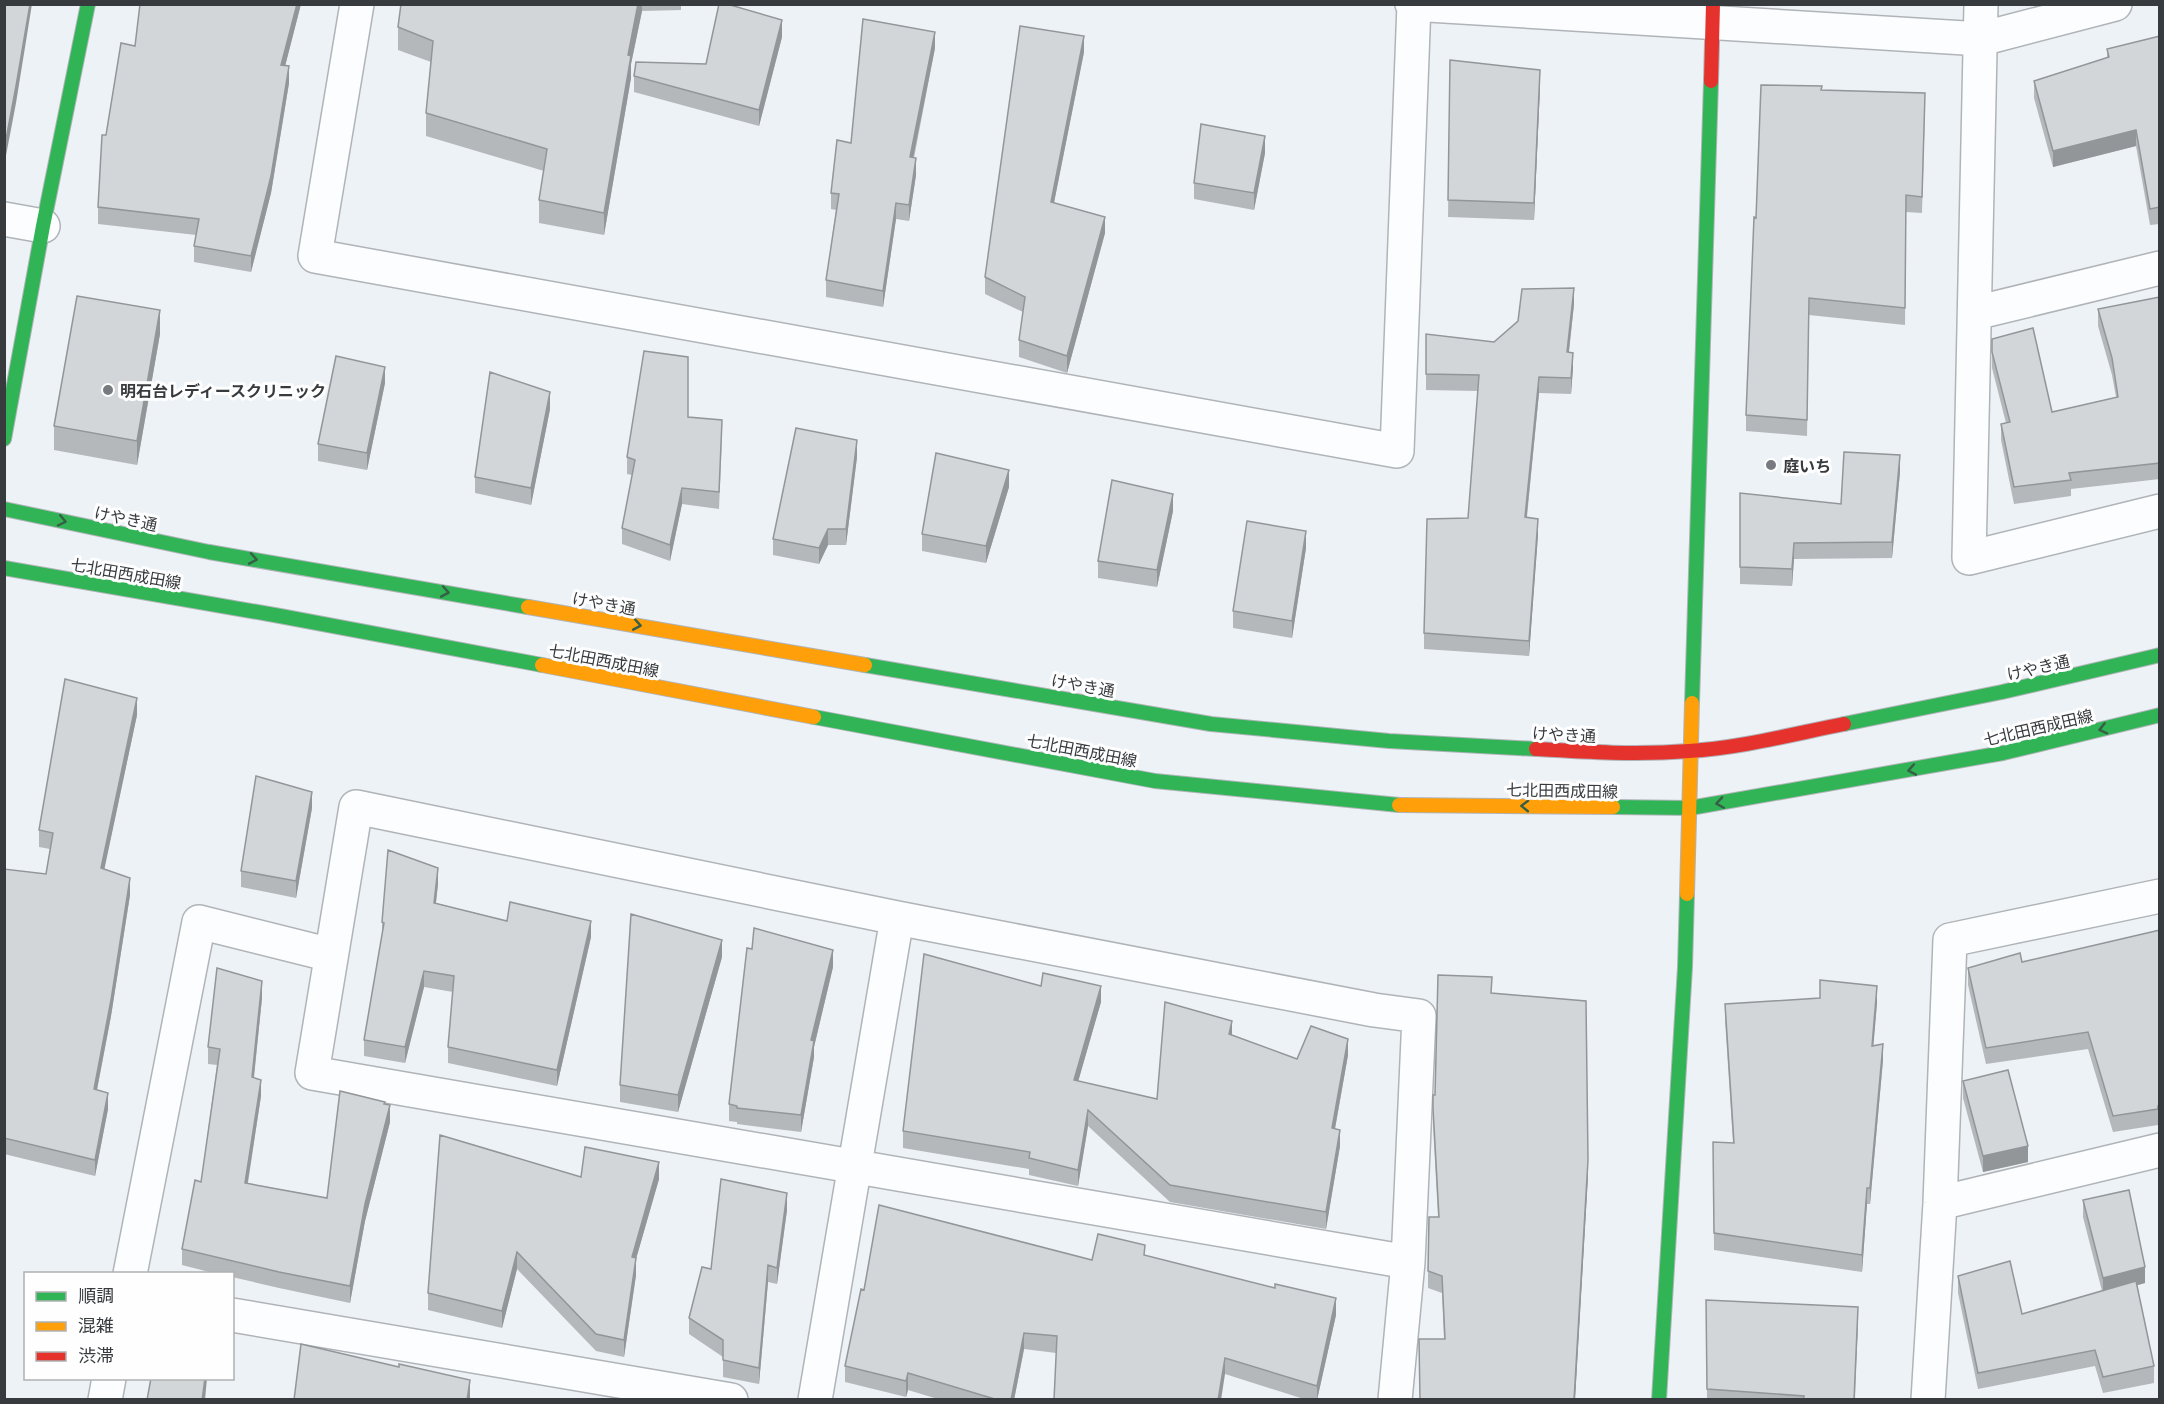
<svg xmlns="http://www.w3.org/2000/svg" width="2164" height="1404" viewBox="0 0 2164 1404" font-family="Barlow,'Noto Sans JP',sans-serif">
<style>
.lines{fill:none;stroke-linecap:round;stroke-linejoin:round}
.street-casing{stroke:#b0b4b8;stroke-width:36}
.fast-casing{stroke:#b0b4b8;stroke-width:16}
.slow-casing{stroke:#b0b4b8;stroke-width:16}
.jam-casing{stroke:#b0b4b8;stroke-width:16}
.street{stroke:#fcfdfe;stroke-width:33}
.fast{stroke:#30b455;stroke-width:14}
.slow{stroke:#ff9f0a;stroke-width:14}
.jam{stroke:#e5322d;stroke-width:14}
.wall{fill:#b5b8bb}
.shaded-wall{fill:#939698}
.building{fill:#d2d6d9;stroke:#939698;stroke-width:1.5}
.oneway{stroke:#365f45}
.poi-dot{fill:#777b7f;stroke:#fefefe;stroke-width:2}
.labels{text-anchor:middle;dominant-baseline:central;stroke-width:6;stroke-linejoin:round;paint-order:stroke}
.poi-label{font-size:16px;font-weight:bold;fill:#383b3e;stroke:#fefefe;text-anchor:start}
.street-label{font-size:16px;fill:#383b3e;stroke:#fefefe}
</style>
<rect width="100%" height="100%" fill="#edf2f7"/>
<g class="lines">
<g class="street-casing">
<path id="street" d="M357,4l-42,252 1082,195 17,-447
M1412,4l569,35 134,-35
M1981,4l-12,554 191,-47
M4,219l39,7
M1975,313l185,-45
M1940,1203l220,-53
M130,1274l69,-352 132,33
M232,1315l499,85
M105,1400l4,-22
M815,1400l82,-482
M1395,1400l13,-138 11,-246 -45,-6 -477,-92 -541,-111 -44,266 1096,189
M1928,1400l12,-197 10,-263 210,-44"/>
</g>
<g class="fast-casing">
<path id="fast" d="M4,439l39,-213 45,-222
M4,509l205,43 319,55
M4,568l276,48 262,49
M865,665l346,59 178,17 147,8
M1692,703l19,-622
M814,717l341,64 244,24
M1844,724l158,-32 158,-37
M1613,807l77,1 313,-55 157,-38
M1659,1400l26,-433 2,-73"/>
</g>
<g class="slow-casing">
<path id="slow" d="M528,607l337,58
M542,665l272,52
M1399,805l214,2
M1687,894l5,-191"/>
</g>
<g class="jam-casing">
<path id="jam" d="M1711,81l2,-77
M1536,749c51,3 101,6 153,2 51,-3 104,-17 155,-27"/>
</g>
<use href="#street" class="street"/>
<use href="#fast" class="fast"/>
<use href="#slow" class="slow"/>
<use href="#jam" class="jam"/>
</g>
<path class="wall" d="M140,4h161l-16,62 4,17 -18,110 -20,79 -57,-10v-16l2,-11 -98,-11v-17l8,-72 29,-89z
M401,4h280v6l-39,1 -11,53v14l-27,157 -65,-12v-23l5,-29 -118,-35v-23l5,-51 -33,-12v-23z
M2160,36v188l-10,1 -14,-79 -83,21 -19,-69v-17l73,-23v-9z
M782,37l-23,89 -125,-34v-16l72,-12z
M935,48l-21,110 2,17 -7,46 -13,-2 -13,88 -57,-10v-17l10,-70 -5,-1v-16l20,-50z
M1084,52l-30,150 51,31 -38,140 -48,-16v-17l4,-28 -38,-18v-17z
M1450,60l90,27 -6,133 -86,-3z
M1821,90l104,19 -3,104 -16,-1 -1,113 -96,-10 -2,121 -61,-5v-16l10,-197z
M1265,153l-11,57 -60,-11v-16z
M2160,297v182l-89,10v7l-57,8 -13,-64v-16l5,-1 -14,-55v-29l60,73 64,-15 -4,-22 -14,-49v-17z
M1574,304l-5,48 4,16 -2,26 -32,-1 -12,124 11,18 -9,121 -105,-7v-16l44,-115 10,-127 -52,-1v-56l68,8z
M160,334l-23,131 -83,-15v-24z
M385,383l-18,87 -49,-9v-17z
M550,409l-19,96 -56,-12v-16z
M688,417l34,19 -3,73 -37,-5 -12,57 -48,-17v-16l10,-53 -5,-1v-17z
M857,457l-11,88h-18l-9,19 -46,-9v-16z
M1900,472l-8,86 -98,1 -2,27 -52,-2v-91l101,11z
M1009,487l-23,76 -64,-12v-17z
M1173,511l-16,76 -59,-9v-17z
M1306,548l-14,90 -59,-10v-17z
M137,715l-33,154 26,26 -19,121 -14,74 11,19 -13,67 -91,-22v-285l42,5 4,-25 -11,-2v-17z
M312,808l-16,90 -55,-11v-16z
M438,884l-2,19 71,18 84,16 -34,149 -109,-23v-16l5,-55 -29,-5 -19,76 -41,-7v-16l18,-103v-15z
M2160,930v192h-2v3l-45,7 -25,-83 -102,15 -18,-79v-17l54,-6z
M722,957l-44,155 -58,-10v-17z
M833,967l-19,80v10l-13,75 -64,-8v-2l-8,-1v-17z
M1492,993l96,183 -13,224h-155l24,-61 -2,-46 -14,-5v-17l10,-54 -5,-92v-17l2,-13z
M262,998l-8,80 7,18 -13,87 79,15 58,-94 5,18 -25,99 -15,82 -71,-15 -47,-11v-3h-15l-35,-9v-16l19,-67 16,-117 -9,-1v-17z
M1101,1002l-23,79 79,18 75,-64 65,24 51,-4 -13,74 5,17 -14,83 -156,-27 -82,-76 -10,60 -49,-11v-6l-126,-21v-17z
M1877,1003l-4,43 10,14 -13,144h-3l-5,68 -148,-22 -1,-108 20,1 -8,-123v-16z
M1963,1081l65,81 -45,10 -20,-74z
M581,1177l78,2 -23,80v16l-12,82 -28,-6 -79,-82 -15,59 -74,-18v-17z
M2083,1200l62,83 -8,2 17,81v17l-51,10 -8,-27 -117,23 -20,-96v-17l64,38 80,-23 -19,-74z
M787,1210l-10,74 -9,-2 -9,102 -36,-7v-20l-34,-23v-16l22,-49z
M1145,1255l191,60 -19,85h-10l-82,-26 -201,-25 -10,51h-73l-33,-10 -2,7 -61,-15v-16l19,-76 228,-30z
M1706,1300l152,23 -3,77h-148z"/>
<path class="shaded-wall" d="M30,4h2l-16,99 -12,63v-16z
M297,4h4l-20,78v-17z
M638,4h4v7l-11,53v14l-27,157v-22l24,-158z
M782,20v17l-23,89v-16z
M935,32v16l-25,125v-16z
M1084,36v16l-33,166v-16z
M289,66v17l-18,110 -20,79v-16z
M1540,70v17l-6,133v-17z
M2136,130v16l-83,21v-16z
M1265,136v17l-11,57v-17z
M916,158v17l-7,46v-16z
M896,203v16l-13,88v-16z
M1105,217v16l-38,140v-17z
M1574,288v16l-7,64v-16z
M160,310v24l-23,131v-24z
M1573,353v15l-2,26v-16z
M385,367v16l-18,87v-17z
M1539,377v16l-14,140v-16z
M550,392v17l-19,96v-17z
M857,440v17l-11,88v-16z
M1900,455v17l-8,86v-16z
M1009,470v17l-23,76v-17z
M682,488v16l-12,57v-16z
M1173,494v17l-16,76v-17z
M1538,519v16l-9,121v-15z
M828,529v16l-9,19v-16z
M1306,531v17l-14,90v-17z
M1794,543v16l-2,27v-17z
M137,698v17l-36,170v-17z
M312,792v16l-16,90v-17z
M438,868v16l-4,35v-16z
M130,878v17l-19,121 -17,89v-16z
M591,921v16l-34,149v-16z
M722,940v17l-44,155v-17z
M833,950v17l-19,80v10l-13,75v-17l10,-75z
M424,971v16l-19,76v-16z
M262,981v17l-10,96v-17z
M1101,986v16l-27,94v-16z
M1877,986v17l-5,60v-17z
M1232,1021v16l-3,-3z
M1348,1039v16l-16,90v-17z
M1883,1044v16l-13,144v-16z
M261,1080v16l-16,103v-16z
M108,1093v16l-13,67v-16z
M390,1105v17l-25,99 -15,82v-17l15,-82z
M2158,1106h2v16h-2z
M1088,1110v16l-10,60v-16z
M1340,1130v16l-14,83v-17z
M2028,1146v16l-45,10v-16z
M1588,1160v16l-13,224h-1z
M659,1162v17l-23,80v16l-12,82v-17l8,-83z
M1867,1188v16l-5,68v-17z
M787,1193v17l-10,74v-16z
M517,1252v17l-15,59v-17z
M768,1265v17l-9,102v-16z
M2145,1267v16l-42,12v-17z
M1336,1298v17l-19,85v-14z
M1858,1307v16l-4,77z
M1024,1333v16l-10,51h-3z
M1225,1358v16l-4,26h-3z
M908,1373v17l-2,7v-16z
M205,1378h2l-2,22h-3z
M470,1380v20h-3z"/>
<path class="building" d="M4,4h26l-14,82 -12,64z
M140,4h157l-16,61 8,1 -18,110 -20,80 -57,-10 5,-27 -101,-12 4,-72h4l15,-92 14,3z
M401,4h237l-10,51 3,1 -27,157 -65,-13 8,-51 -121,-36 7,-72 -35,-14z
M719,4h8l55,16 -23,90 -125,-34 2,-14 70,2z
M863,19l72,13 -25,125 6,1 -7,47 -13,-2 -13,88 -57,-11 13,-86 -8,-1 6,-53 14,3z
M1020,26l64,10 -33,166 54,15 -38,139 -48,-16 6,-43 -40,-20z
M2160,36v171l-10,2 -14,-79 -83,21 -19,-70 75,-24 -2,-8z
M1450,60l90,10 -6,133 -86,-3z
M1761,85l61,1 -1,4 104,3 -3,104 -16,-2 -1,113 -96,-10 -2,122 -61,-5 8,-198 2,1z
M1201,124l64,12 -11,57 -60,-10z
M1574,288l-7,64 6,1 -2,25 -32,-1 -14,140 13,2 -9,122 -105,-8 3,-114 41,-1 11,-143 -53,-1v-40l68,8 24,-21 4,-32z
M77,296l83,14 -23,131 -83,-15z
M2160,297v166l-91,10 2,7 -57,7 -13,-63 9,-2 -18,-70v-13l41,-11 19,84 66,-15 -6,-39 -14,-49z
M644,351l44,6v60l34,3 -3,72 -37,-4 -12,57 -48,-17 13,-68 -8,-3z
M336,356l49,11 -18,86 -49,-9z
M490,372l60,20 -19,96 -56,-11z
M796,428l61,12 -11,89h-18l-9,19 -46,-9z
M1844,452l56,3 -8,87 -98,1 -2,26 -52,-2v-74l101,11z
M936,453l73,17 -23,76 -64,-12z
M1112,480l61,14 -16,76 -59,-9z
M1247,521l59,10 -14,90 -59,-10z
M65,679l72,19 -36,170 29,10 -19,122 -17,89 14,4 -13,67 -91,-22v-269l42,5 7,-41 -14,-3z
M256,776l56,16 -16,89 -55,-10z
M388,850l50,18 -4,35 73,18 3,-19 81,19 -34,149 -109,-23 6,-71 -30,-5 -19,76 -41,-7 20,-117 -2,-1z
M631,914l91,26 -44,155 -58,-10z
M754,928l79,22 -22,90 3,1 -13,74 -64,-7v-2l-8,-2 18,-156 5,1z
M2160,930v176h-2v3l-45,7 -25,-84 -102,16 -18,-80 52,-15 2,9z
M924,954l117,32 2,-13 58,13 -27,94 83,19 8,-97 67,19 -3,13 68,25 14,-33 37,13 -16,89 8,2 -14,82 -156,-27 -82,-75 -10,60 -49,-12 1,-6 -127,-21z
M217,968l45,13 -10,96 9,3 -16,103 82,15 13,-107 45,11 -1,2 6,1 -25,99 -15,82 -71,-14 -97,-23 13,-69 6,2 19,-133 -12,-2z
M1438,975l54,2 -1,16 95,8 2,159 -14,240h-154l-1,-61h26l-3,-63 -14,-5 1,-54h10l-6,-109v-13h2z
M1820,980l57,6 -5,60 11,-2 -13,144h-3l-5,67 -148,-22 -1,-91 21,1 -9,-139 95,-6z
M2008,1070l20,76 -45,10 -20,-75z
M440,1135l141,42 4,-30 74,15 -27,95 4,1 -12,82 -28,-6 -79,-82 -15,59 -74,-18z
M721,1179l66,14 -10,75 -9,-3 -9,103 -36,-8v-20l-34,-22 13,-51 9,2z
M2129,1190l16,77 -42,11 -20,-78z
M879,1205l213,55 6,-26 47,11 -1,10 131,33v-4l61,14 -19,88 -92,-28 -7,42h-164l3,-64 -33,-3 -13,67h-13l-90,-27 -2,8 -61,-15 16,-77 3,1z
M2010,1261l12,53 114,-33 18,85 -51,11 -8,-27 -117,23 -20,-97z
M1706,1300l152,7 -4,93h-51l1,-4 -97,-7z
M301,1344l98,23v-3l71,16 -3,20h-173z
M151,1378h54l-3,22h-55z"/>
<defs><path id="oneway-chevron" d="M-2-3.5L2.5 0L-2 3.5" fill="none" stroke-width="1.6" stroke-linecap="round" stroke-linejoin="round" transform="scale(1.5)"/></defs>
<g class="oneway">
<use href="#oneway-chevron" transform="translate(62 521) rotate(12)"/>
<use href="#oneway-chevron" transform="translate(253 559) rotate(10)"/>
<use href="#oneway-chevron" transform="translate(445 592) rotate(10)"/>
<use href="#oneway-chevron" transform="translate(637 625) rotate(10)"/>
<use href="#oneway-chevron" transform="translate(2103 729) rotate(166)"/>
<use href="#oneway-chevron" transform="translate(1912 770) rotate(170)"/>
<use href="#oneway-chevron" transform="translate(1720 803) rotate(171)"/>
<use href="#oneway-chevron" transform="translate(1525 806) rotate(-179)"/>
</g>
<g class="poi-dot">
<circle cx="108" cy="390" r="6"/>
<circle cx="1771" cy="465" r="6"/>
</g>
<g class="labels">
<g class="poi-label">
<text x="120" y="390">明石台レディースクリニック</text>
<text x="1783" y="465">庭いち</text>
</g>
<g class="street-label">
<text transform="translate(126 518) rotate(12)">けやき通</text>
<text transform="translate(126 573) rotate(10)">七北田西成田線</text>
<text transform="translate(604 603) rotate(10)">けやき通</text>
<text transform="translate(604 660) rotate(11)">七北田西成田線</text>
<text transform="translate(2038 667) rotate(-13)">けやき通</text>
<text transform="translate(1083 685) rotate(10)">けやき通</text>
<text transform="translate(2038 727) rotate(-13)">七北田西成田線</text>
<text transform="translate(1564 734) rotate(3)">けやき通</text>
<text transform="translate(1082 750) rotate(11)">七北田西成田線</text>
<text transform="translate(1562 790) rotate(1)">七北田西成田線</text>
</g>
</g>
<rect width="2164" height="1404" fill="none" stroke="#383b3e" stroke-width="12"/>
<rect x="24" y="1272" width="210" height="108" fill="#fefefe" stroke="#afb0b1" stroke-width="1.5"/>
<rect x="36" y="1292" width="30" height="9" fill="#30b455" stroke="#afb0b1" stroke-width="1.5"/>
<text x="78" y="1302" font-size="18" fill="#383b3e">順調</text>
<rect x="36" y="1322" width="30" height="9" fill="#ff9f0a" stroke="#afb0b1" stroke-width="1.5"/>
<text x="78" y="1332" font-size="18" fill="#383b3e">混雑</text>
<rect x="36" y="1352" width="30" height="9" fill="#e5322d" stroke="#afb0b1" stroke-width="1.5"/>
<text x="78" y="1362" font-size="18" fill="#383b3e">渋滞</text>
</svg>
